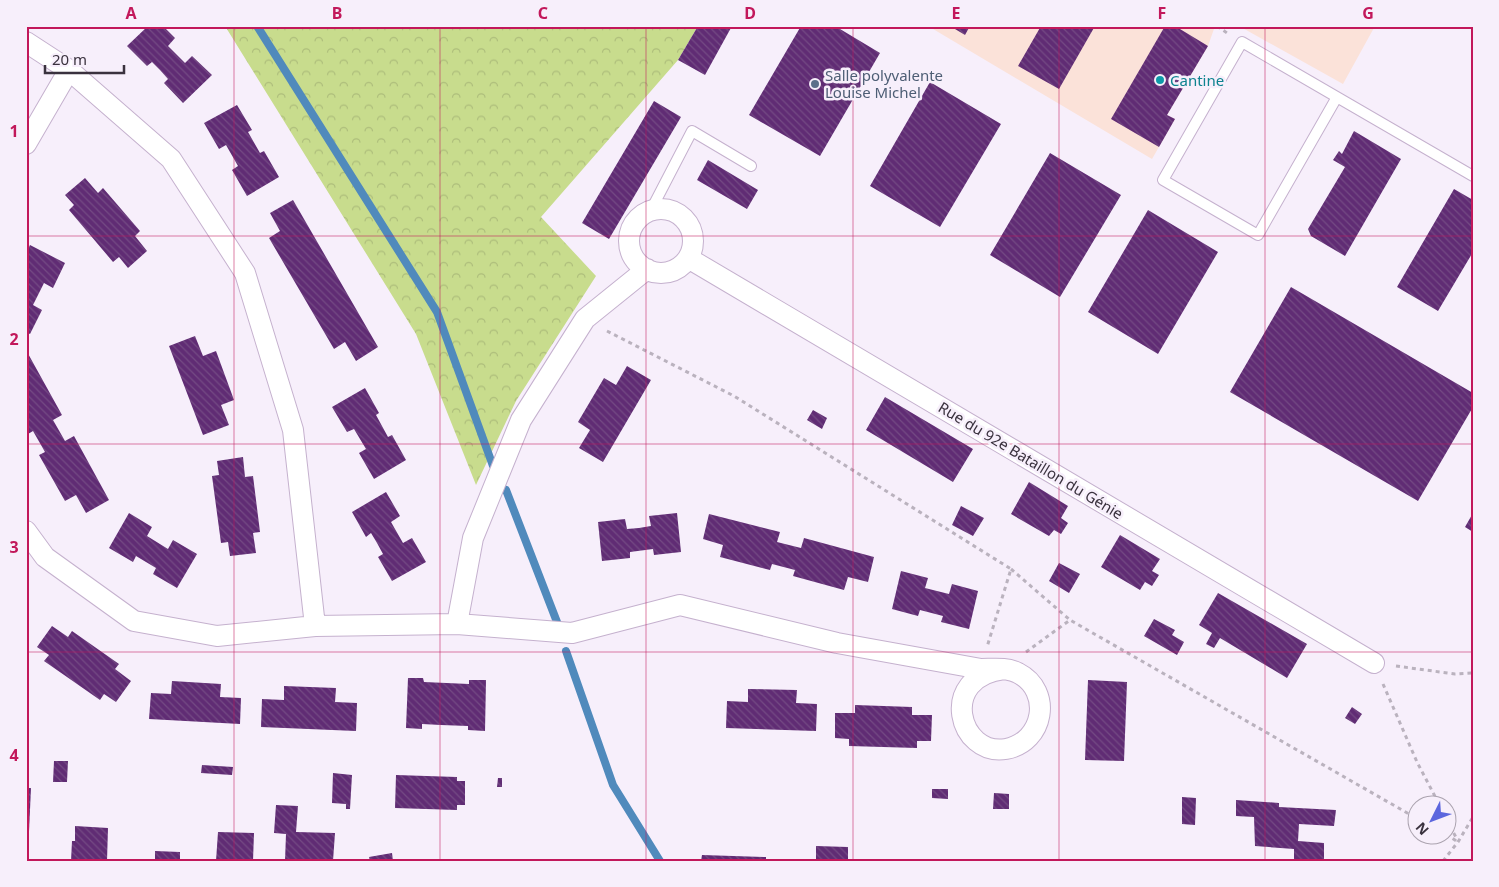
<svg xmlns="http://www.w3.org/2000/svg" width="1499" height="887" viewBox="0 0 1499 887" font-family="'Noto Sans',sans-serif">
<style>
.education{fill:#fbe2d9}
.forest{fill:url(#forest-crowns)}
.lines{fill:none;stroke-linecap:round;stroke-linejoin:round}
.stream{stroke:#508abc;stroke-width:8}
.building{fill:url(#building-back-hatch)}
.service-casing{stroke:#c5b1ce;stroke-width:12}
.minor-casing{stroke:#c5b1ce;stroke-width:22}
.path{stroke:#bab2be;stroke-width:3;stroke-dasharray:4 4;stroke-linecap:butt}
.service{stroke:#fff;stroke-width:10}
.minor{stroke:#fff;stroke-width:20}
.grid{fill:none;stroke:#c2185b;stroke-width:1;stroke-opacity:0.55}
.culture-dot{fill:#0f9aa8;stroke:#f7effb;stroke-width:2}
.service-dot{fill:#5c6f8a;stroke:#f7effb;stroke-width:2}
.labels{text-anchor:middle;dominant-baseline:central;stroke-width:5;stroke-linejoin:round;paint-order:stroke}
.service-label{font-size:15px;fill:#4e5e75;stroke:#f7effb;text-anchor:start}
.culture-label{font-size:15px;fill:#0d838f;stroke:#f7effb;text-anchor:start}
.street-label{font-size:15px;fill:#3a323e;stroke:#f7effb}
.neatline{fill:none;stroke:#c2185b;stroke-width:2}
.grid-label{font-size:16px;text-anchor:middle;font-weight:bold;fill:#c2185b}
</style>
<defs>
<pattern id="forest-crowns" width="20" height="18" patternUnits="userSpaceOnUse" patternTransform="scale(1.25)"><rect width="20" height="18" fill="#c8dc8d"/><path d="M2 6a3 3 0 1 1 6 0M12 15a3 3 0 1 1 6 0" fill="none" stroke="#adbd7b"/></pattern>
<pattern id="building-back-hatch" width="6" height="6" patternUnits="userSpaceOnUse" patternTransform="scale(1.25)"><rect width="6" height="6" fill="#602c74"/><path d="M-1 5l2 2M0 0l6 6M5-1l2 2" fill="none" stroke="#744a84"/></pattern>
</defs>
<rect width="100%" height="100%" fill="#f7effb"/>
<path class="education" d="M928,26h287l-7,20 -41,69 8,4 -23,40z
M1239,26h136l-32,58z"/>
<path class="forest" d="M225,26h473l-20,34 -137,157 55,59 -80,125 -40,84 -60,-151z"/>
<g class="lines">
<path class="stream" d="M257,26l180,286 56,154
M506,490l51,132
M566,651l47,134 47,76"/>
</g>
<path class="building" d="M148,26h15l12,12 -7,8 17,17 7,-7 20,19 -29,28 -19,-20 4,-4 -8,-9 -8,-8 -5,4 -20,-20z
M698,26h34l-27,49 -27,-15z
M801,26h34l45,27 -60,103 -71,-41z
M950,26h20l-5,9z
M1041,26h54l-36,63 -41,-23z
M1165,26h10l33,20 -41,69 8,4 -16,28 -48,-28z
M930,82l71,42 -61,103 -70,-41z
M654,101l27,16 -72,122 -27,-16z
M237,105l15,25 -4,2 12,21 4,-2 15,26 -32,19 -15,-26 6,-4 -12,-21 -7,4 -15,-26z
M1354,131l47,28 -56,97 -34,-20 -3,-7 37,-62 -12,-7 6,-9 3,3z
M1050,153l71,42 -61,102 -70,-42z
M708,160l50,30 -11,19 -50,-29z
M85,178l13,15 5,-5 37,43 -5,5 12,15 -19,17 -9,-11 -6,5 -44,-52 5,-5 -9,-10z
M1454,189l19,11v52l-35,59 -41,-24z
M293,200l85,147 -22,14 -11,-19 -11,7 -65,-111 11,-7 -10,-18z
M1148,210l70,42 -60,102 -70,-42z
M30,245l35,18 -12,25 -9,-5 -11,22 9,5 -12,24 -4,-2v-79z
M1291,287l182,106v14l-55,94 -188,-109z
M195,336l8,20 13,-5 18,49 -13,5 8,20 -26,10 -34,-89z
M26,350l36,65 -9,5 12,21 9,-5 35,64 -23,13 -10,-18 -11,6 -26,-46 6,-3 -12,-21 -5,3 -2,-3z
M627,366l24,14 -48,82 -24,-14 11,-18 -12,-8 26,-44 12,7z
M365,388l14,25 -3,2 12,22 4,-2 14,25 -32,19 -15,-26 7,-4 -12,-20 -7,3 -15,-25z
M885,397l88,52 -20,33 -87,-52z
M813,410l14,8 -5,11 -15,-9z
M243,457l2,20 8,-1 7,56 -7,1 3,20 -26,3 -2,-14 -7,1 -9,-67 7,-1 -2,-14z
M1029,482l39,24 -7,12 7,5 -7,11 -7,-4 -5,6 -38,-22z
M386,492l14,24 -9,6 12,21 9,-5 14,24 -34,19 -14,-24 5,-3 -6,-11 -6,-10 -5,4 -14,-25z
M961,506l23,12 -11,18 -21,-11z
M129,513l23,14 -5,9 21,13 5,-9 24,14 -20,34 -24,-14 3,-6 -20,-12 -3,6 -24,-14z
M677,513l4,39 -27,3 -1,-6 -23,3v6l-28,3 -4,-39 27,-3 2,10 12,-1 12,-2 -2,-10z
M1473,513v19l-8,-5z
M709,514l71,18 -3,10 24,6 3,-10 70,19 -6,25 -20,-5 -4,13 -51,-14 2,-6 -23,-6 -2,6 -50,-13 3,-12 -20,-6z
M1120,535l40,24 -8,12 7,4 -7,11 -7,-4 -5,8 -39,-23z
M1059,563l21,11 -11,19 -20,-12z
M901,571l27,7 -3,10 24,6 3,-10 26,7 -9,38 -28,-7 2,-6 -23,-6 -2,6 -26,-7z
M1218,593l89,51 -20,34 -67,-40 -6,10 -8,-4 6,-11 -13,-8z
M1154,619l21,11 -3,5 12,7 -7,13 -33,-19z
M52,626l16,11 4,-6 47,33 -4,5 16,12 -15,21 -12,-8 -4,6 -56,-39 5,-6 -12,-8z
M408,678h15l1,4 45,2v-4h17l-1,51 -17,-1v-4l-27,-1 -19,-1v5l-16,-1z
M1088,680l39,2 -3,79 -39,-1z
M172,681l49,3 -1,13 21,1 -1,26 -91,-5 2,-26 20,1z
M284,686l52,2 -1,14 22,1 -1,28 -95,-4 1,-28 22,1z
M748,689l49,1 -1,13 21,1 -1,27 -90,-3 1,-27 21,1z
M855,705l57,2v8h20l-1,26h-14v7l-68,-2v-7l-14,-1v-25h20z
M1352,707l10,7 -7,10 -10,-6z
M54,761h14l-1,21h-14z
M202,765l31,2 -1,8 -31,-2z
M333,773l19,2 -2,34h-4v-5l-14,-1z
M396,775l61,2v4h8v24h-8v5l-62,-2z
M498,778h4v9h-5z
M26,788h5l-3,65h-2z
M932,789h16v10l-16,-1z
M994,793l15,1v15h-16z
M1182,797l14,1 -1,27 -13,-1z
M1236,800l43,3v4l57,3 -2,16 -35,-2 -1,17 26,2v18h-30v-12l-39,-3 -1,-29 -18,-1z
M276,805l22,1 -2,26 39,1 -2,28h-48l1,-27 -12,-1z
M75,826l33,2 -1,33h-36l1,-20h3z
M218,832l36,1 -1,28h-37z
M816,846l32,1v14h-32z
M155,851l25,1v9h-25z
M392,853l1,8h-23l-1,-4z
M702,855l64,2v4h-65z"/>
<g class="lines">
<g class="service-casing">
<path id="service" d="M1337,97l-79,138 -95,-55 79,-138 231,134
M651,210l41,-79 59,35"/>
</g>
<g class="minor-casing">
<path id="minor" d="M26,42l43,28 102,89 74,114 48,157 22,196
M26,144l43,-74
M629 241a32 32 0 1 1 64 0a32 32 0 1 1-64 0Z
M688,258l686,405
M26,531l19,26 89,64 83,15 98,-10 142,-2 115,9 108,-28 157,38 144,26c12,0 26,-2 37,4 35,18 26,69 -12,76 -47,8 -69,-72 -2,-80
M457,624l16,-86 48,-118 64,-101 62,-50"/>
</g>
<path class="path" d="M1217,26l10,7
M607,331l127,65 277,173 -24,78
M1011,569l59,51
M1026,652l44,-32 346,198
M1396,666l59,8 18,-1
M1383,684l34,78 22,42
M1446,819l12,22
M1446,834l12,8
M1443,861l15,-19 15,-25"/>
<use href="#service" class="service"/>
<use href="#minor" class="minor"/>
</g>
<path class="grid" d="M234,26v835M440,26v835M646,26v835M853,26v835M1059,26v835M1265,26v835M26,236h1447M26,444h1447M26,652h1447"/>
<circle class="culture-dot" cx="1160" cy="80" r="5"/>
<circle class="service-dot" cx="815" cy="84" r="5"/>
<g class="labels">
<g class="service-label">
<text x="825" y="75">Salle polyvalente<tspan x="825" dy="17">Louise Michel</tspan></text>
</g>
<g class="culture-label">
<text x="1170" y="80">Cantine</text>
</g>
<g class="street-label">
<text transform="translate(1031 460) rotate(31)">Rue du 92e Bataillon du Génie</text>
</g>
</g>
<rect width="1499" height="887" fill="none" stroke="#f7effb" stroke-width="55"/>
<g transform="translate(1432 820) rotate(228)"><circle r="24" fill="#f7effb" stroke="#aba3af"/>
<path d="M0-4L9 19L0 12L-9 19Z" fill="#5c66de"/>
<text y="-8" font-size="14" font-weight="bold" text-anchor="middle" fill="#3a323e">N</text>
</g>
<path d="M45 65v8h79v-8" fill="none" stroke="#3a323e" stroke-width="2.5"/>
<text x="52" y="65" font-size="15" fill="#3a323e" stroke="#f7effb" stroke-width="4" paint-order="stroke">20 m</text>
<rect x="28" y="28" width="1444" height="832" class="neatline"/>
<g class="grid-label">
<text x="131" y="19">A</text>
<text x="337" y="19">B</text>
<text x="543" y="19">C</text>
<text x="750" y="19">D</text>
<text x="956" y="19">E</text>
<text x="1162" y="19">F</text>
<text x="1368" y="19">G</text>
<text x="14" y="137">1</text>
<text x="14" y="345">2</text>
<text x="14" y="553">3</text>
<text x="14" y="761">4</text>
</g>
</svg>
